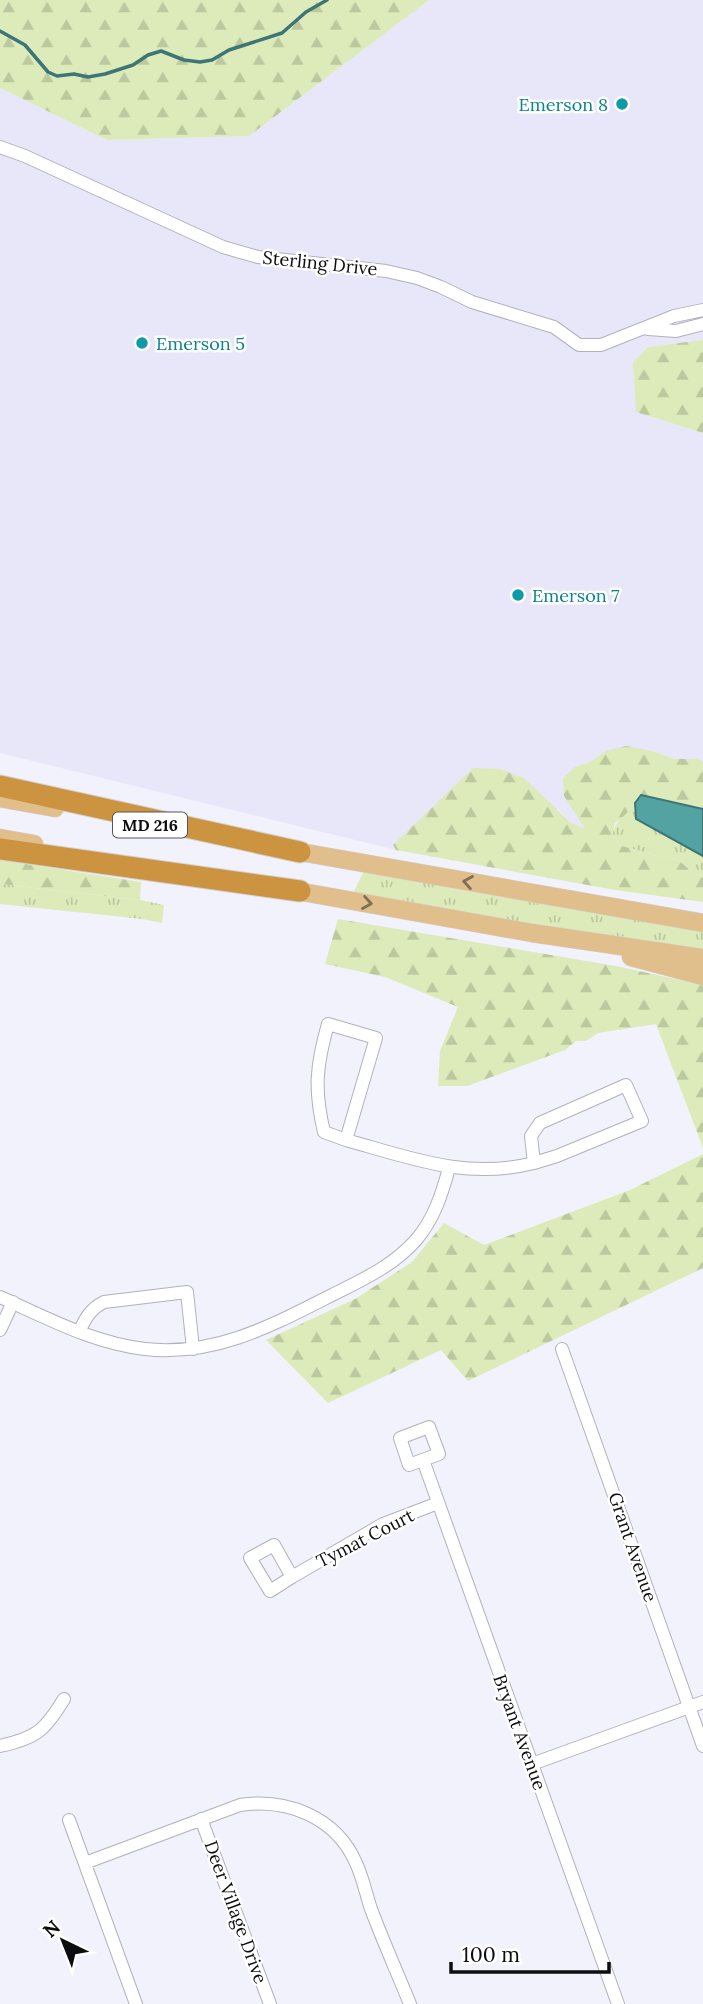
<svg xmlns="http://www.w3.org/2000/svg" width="703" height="2004" viewBox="0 0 703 2004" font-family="Lora,serif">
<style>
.built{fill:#e8e7f9}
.grass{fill:url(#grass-tufts)}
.forest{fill:url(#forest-firs)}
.water{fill:#53a3a3;stroke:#3e7677;stroke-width:2}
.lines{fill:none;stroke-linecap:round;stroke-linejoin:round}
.stream{stroke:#3e7677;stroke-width:3.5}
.street-casing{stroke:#b1b1ba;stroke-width:14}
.primary-casing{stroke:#d3d3d4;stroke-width:19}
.highway-casing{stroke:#d3d3d4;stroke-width:23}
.street{stroke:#fff;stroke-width:12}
.primary{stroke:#e0bf8c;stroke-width:18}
.highway{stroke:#cc9440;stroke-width:21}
.oneway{stroke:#816f54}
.culture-dot{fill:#0f9aa8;stroke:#fff;stroke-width:2.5}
.labels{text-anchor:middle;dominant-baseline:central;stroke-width:5;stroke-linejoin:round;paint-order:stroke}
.shield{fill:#fff;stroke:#565658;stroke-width:2}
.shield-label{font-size:16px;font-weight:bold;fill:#0d0d10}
.culture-label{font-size:18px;fill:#0d838f;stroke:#fff;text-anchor:start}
.street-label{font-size:18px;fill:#0d0d10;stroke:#fff}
</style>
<defs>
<pattern id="grass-tufts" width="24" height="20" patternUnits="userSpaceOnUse" patternTransform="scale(1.75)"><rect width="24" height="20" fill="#dcebb9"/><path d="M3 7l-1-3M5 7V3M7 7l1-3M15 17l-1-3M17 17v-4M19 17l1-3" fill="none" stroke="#bcc89e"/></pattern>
<pattern id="forest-firs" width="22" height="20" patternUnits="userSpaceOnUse" patternTransform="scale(1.75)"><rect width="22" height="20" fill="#dcebb9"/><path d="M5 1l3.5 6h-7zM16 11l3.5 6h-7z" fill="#bcc89e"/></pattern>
</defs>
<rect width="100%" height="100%" fill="#f2f2fc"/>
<path class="built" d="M429,0h274v340l-54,7 -13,65 67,21v329l-5,-3h-23l-23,-8h-46l-16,11 -15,5 2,48 10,15 -17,-8 -12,-13 -165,37 3,4 -396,-97v-665l107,52 142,-4z"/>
<path class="grass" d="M635,803l1,16 67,37v21l-8,-3 -18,-15 -16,-2 -42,-12 -7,-9c4,-17 12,-20 23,-33z
M365,869l338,60v23l-200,-32 -150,-27z
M0,884l140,16 24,5 -2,18 -20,-4 -142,-15z"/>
<path class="forest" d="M0,0h429l-180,136 -142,4 -107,-52z
M703,340v93l-67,-21 -3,-50 15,-15z
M626,746l26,5 23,8h23l5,3v47l-62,-14 -16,20 -10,8 -3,13 7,9 42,12 16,2 18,15 8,3v25l-88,-12 -219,-40 -3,-5 80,-77 27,1 24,9 46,44 15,7 -21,-33 -1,-18 12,-11 15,-5 16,-11z
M0,860l141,22 -1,18 -140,-16z
M338,919l278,47 87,19v163l-47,-124 -58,9 -12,8h-10l-11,9 -98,36h-29l2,-35 18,-44 -73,-30 -60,-13z
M703,1154v114l-235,113 -27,-31 -113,53 -62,-63 89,-41 57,-37 32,-39 40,22 146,-55z"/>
<path class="water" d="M641,795l62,14v47l-67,-37 -1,-16z"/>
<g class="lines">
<path class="stream" d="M0,31l25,14 23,27 9,4 17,-2 14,3 17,-3 28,-9 15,-10 13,-4 23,9 16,2 12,-2 17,-10 53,-17 24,-21 21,-12"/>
<g class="street-casing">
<path id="street" d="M0,147l25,9 198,91 35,10 128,14 31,7 24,9 31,15 82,25 25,18h22l73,-29 29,-6
M648,329l28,2 27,-7
M346,1140l-22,-8c-10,-42 -8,-66 4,-108l48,14 -30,102c65,18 120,40 188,23l-3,-27 9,-13 86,-38 16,36 -85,35 -23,7
M0,1297c47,21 93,46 145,52 69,8 128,-24 187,-54 30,-15 61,-29 84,-55 18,-21 26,-46 33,-72
M0,1330l13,-28
M79,1332c6,-13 11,-23 25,-30l83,-10 6,57
M562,1349l141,397
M429,1427l10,27 -30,11 -9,-27z
M423,1460l195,544
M292,1577l-22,14 -20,-33 24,-13 18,32 91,-53 55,-21
M0,1746c37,-8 45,-16 64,-47
M532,1764l171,-62
M201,1819l69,185
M69,1820l67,184
M85,1863l155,-58c47,-7 96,12 116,58 7,15 10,31 15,46 12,32 26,63 39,95"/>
</g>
<g class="primary-casing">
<path id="primary" d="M0,798l55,10
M0,838l34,6
M289,850l414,73
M286,889l246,44 171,25
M631,957l72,19"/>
</g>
<g class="highway-casing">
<path id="highway" d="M0,786l300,66
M0,849l300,42"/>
</g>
<use href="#street" class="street"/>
<use href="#primary" class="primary"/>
<use href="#highway" class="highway"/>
</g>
<defs><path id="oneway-chevron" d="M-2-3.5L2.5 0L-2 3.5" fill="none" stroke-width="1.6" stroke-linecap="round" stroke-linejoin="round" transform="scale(1.75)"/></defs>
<g class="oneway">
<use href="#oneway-chevron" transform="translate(468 882) rotate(-170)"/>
<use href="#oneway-chevron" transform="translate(367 903) rotate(10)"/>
</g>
<g class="culture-dot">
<circle cx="622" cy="104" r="7"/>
<circle cx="142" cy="343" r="7"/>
<circle cx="518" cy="595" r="7"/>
</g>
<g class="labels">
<rect class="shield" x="113" y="812.5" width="74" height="25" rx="5"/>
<g class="shield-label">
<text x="150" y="825">MD 216</text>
</g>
<g class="culture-label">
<text x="608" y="104" text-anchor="end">Emerson 8</text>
<text x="156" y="343">Emerson 5</text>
<text x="532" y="595">Emerson 7</text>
</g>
<g class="street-label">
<text transform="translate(320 263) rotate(6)">Sterling Drive</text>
<text transform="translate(365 1538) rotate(-27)">Tymat Court</text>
<text transform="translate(633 1547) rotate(71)">Grant Avenue</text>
<text transform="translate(520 1732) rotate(70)">Bryant Avenue</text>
<text transform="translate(236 1912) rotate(70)">Deer Village Drive</text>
</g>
</g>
<g transform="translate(63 1941) rotate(317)" stroke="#ffffff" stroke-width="5" paint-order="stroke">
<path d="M0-5L12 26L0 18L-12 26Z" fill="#0d0d10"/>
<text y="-10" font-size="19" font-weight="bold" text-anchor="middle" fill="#0d0d10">N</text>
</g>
<path d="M451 1962v10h158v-10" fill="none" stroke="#0d0d10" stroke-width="3.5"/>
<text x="462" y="1962" font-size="21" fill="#0d0d10" stroke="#ffffff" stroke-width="5" paint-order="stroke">100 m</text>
</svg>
